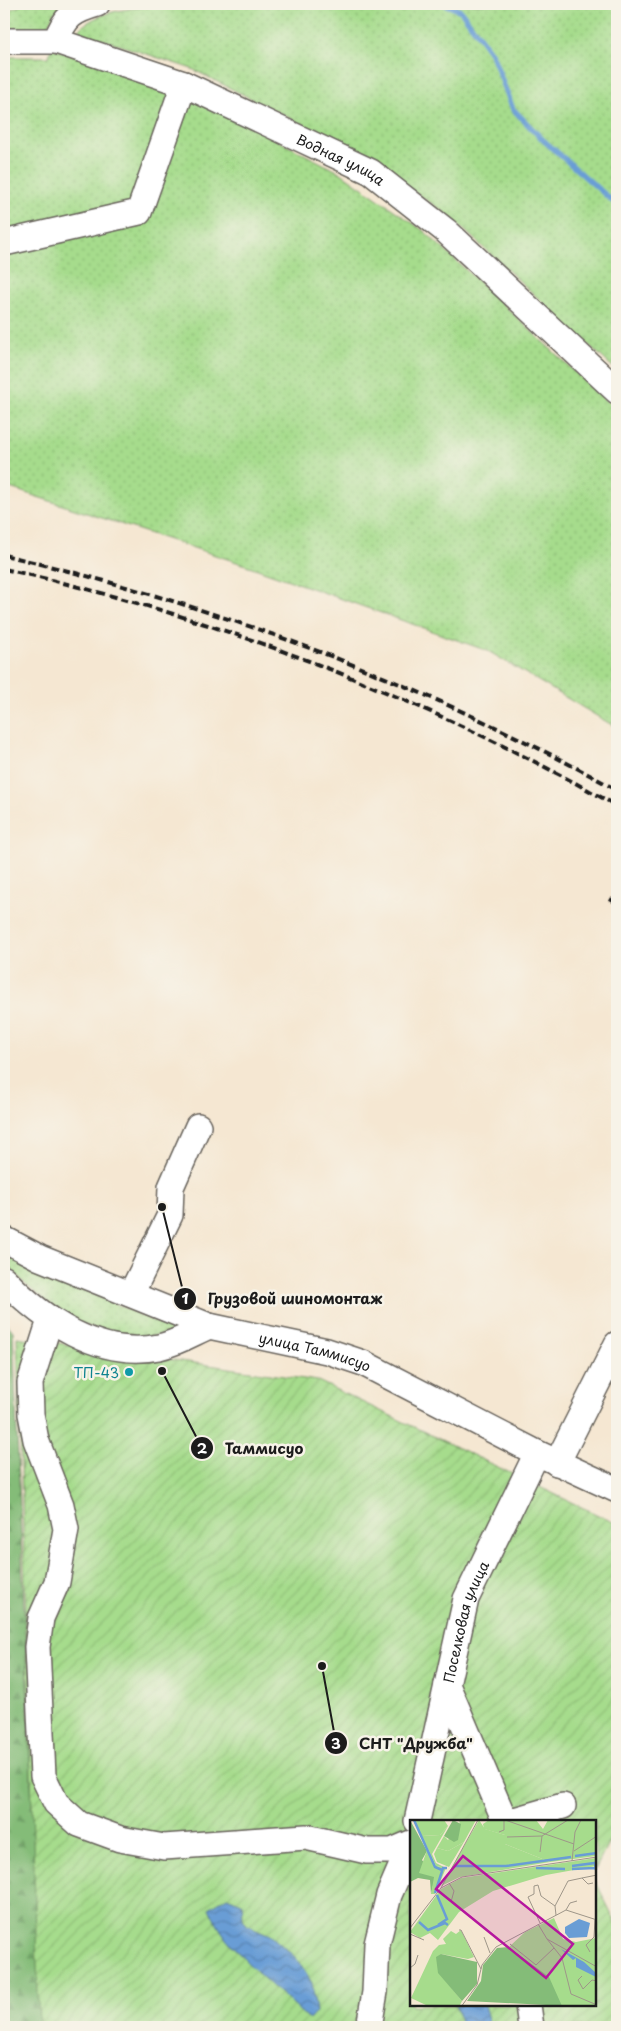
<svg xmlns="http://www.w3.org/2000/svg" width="621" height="2031" viewBox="0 0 621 2031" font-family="'Playpen Sans',sans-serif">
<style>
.grass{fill:url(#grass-dots);stroke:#617c54}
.forest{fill:url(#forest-firs);stroke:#506c4a}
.garden{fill:url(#garden-furrows);stroke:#617c54}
.water{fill:url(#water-waves);stroke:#425c78}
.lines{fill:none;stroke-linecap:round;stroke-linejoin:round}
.stream{stroke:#699dd5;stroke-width:5.5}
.minor-casing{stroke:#68635c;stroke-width:28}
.minor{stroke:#fff;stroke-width:25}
.rail{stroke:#1c1c1c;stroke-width:4;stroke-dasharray:8 4;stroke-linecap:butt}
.culture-dot{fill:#0f9aa8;stroke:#f7f3e8;stroke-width:2}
.labels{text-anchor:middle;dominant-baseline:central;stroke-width:5;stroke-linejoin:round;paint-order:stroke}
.street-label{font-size:14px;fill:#1c1c1c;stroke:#f7f3e8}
.culture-label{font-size:14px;fill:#0d838f;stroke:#f7f3e8;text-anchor:end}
.inset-river{fill:none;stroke:#699dd5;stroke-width:2.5}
.inset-road{fill:none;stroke:#9e9689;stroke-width:1}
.view{fill:#b5179e;fill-opacity:0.15;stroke:#b5179e;stroke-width:2.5}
.inset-edge{fill:none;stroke:#1c1c1c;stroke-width:2.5}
.leader{fill:none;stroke:#1c1c1c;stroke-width:2}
.callout-dot{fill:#1c1c1c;stroke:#f7f3e8;stroke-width:2}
.mark-label{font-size:15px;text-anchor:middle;font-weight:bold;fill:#fff}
.callout-label{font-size:15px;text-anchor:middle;font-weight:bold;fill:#1c1c1c;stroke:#f7f3e8;stroke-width:5;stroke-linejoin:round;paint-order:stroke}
</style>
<defs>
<pattern id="grass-dots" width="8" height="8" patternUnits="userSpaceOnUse" patternTransform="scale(1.25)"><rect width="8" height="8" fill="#a6dc8c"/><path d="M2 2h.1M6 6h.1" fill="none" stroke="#8ebc78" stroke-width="1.8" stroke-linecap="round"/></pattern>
<pattern id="forest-firs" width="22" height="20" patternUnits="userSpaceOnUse" patternTransform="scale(1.25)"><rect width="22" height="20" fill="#84bc78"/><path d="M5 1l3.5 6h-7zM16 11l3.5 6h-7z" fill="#71a167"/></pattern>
<pattern id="garden-furrows" width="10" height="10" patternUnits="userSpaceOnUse" patternTransform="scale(1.25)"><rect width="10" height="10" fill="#a6dc8c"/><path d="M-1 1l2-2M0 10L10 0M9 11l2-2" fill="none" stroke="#8ebc78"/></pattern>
<pattern id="water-waves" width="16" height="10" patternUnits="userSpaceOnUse" patternTransform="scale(1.25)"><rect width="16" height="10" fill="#699dd5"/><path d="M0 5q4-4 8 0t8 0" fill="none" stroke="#567fac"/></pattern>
</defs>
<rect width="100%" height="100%" fill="#f7f3e8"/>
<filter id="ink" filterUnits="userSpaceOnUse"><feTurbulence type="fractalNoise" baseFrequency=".02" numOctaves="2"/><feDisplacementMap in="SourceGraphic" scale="10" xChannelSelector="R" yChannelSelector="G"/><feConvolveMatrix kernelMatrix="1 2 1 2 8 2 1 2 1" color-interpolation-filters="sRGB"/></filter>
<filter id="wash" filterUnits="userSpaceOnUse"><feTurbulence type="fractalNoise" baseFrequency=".0096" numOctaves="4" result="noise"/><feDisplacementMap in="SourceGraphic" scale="20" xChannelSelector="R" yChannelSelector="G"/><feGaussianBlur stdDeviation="1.12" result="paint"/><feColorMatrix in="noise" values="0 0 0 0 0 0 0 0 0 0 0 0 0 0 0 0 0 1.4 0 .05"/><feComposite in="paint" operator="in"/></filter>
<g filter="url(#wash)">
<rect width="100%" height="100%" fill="#f5e7d2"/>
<path class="grass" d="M24,4h43l-12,8 -11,20 -40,-5v-15z
M167,4h450v367l-170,-157 -95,-65 -160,-80 -115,-38c23,-23 58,-22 90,-27z
M51,48l130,43 160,82 83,58 193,180v317l-129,-77 -236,-84 -248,-81v-429h45z
M4,1254l174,78 -55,8 -43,-17 -26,-16 -28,-22 -22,-24z"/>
<path class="forest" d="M4,1320l9,11 19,478 114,218h-142z"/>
<path class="garden" d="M17,1337l301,44 299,143v302l-22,44v-49h-184v184h184v-125l22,45v102h-578z"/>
<path class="water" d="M227,1897l15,6 1,16 4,6 23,10 26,23 16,25 4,29 -7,8c-35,-35 -80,-65 -100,-112z
M456,2005h28l6,22h-29z"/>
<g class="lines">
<path class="stream" d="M444,4l17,7 31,43 21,55 29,30 75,66"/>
</g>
</g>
<g filter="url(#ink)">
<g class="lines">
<g class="minor-casing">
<g id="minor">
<path id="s1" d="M4,41h52l128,43 187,88 75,59 171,160"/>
<path d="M56,41c9,-25 17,-30 41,-37"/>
<path d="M4,243l135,-31 45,-128"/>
<path id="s2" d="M4,1239l36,19 169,68 118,25 36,12 174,90 80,37"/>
<path d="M4,1279c39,41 95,80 155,68 18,-4 34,-14 50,-21"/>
<path d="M131,1294l39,-79 1,-28 27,-61"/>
<path d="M50,1320l-20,63 1,31 5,26 25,65 5,24 -9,53 -16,36 -4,29 6,129 13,27 23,21 41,15 44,8 142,-10 61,14h25l19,-8"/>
<path d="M557,1463l60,-119"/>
<path d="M417,1821l30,-136"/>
<path id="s3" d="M505,1821l-58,-136 19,-86 71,-146"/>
<path d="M511,1821l52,-15"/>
<path d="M528,2005l3,22"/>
<path d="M369,2027l6,-35 2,-48 12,-49 22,-51"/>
</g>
</g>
<use href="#minor" class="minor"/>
<path class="rail" d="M4,555c212,50 423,129 613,235
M4,569c213,47 423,130 613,237
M610,899l7,4"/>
</g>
</g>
<circle class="culture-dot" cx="129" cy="1372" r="5"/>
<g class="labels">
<g class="street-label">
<text stroke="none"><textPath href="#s1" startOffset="361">Водная улица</textPath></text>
<text stroke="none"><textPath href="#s2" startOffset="332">улица Таммисуо</textPath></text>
<text stroke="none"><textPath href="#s3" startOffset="214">Поселковая улица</textPath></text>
</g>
<g class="culture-label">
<text x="119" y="1372">ТП-43</text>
</g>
</g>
<g transform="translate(410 1820)">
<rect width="186" height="186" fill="#f5e7d2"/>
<path d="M49,0h17l-12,22 -16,9 -11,-3 7,-12 4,4 12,-15zM69,0l6,9 20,6v9l45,18 -90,15 -19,9zM38,6l-16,28 4,9 10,5 -10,-2 -14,-30 18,-1zM186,38v8l-50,9 -53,16 -34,21 -21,28 -8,-7 -10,5 -10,-6 31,-43 20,-11zM51,110l13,27 -6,2 -27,-5 -2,19 23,28 -2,4 -32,1 -17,-8 22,-47 6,-6 7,-1 -3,-5 8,-8 5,3z" fill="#a6dc8c"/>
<path d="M0,0l17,31 -5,9 13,17 -4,17 -1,-14 -12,-2 -8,4zM43,0l8,4 -3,16 -4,2 -10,-6zM99,127l26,19 12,-2 18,42 -98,-5 14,-20 2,-16 14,-17zM31,134l36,8v22l-15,17 -24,-28 -2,-16z" fill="#84bc78"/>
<path d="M3,0h31l4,6 -8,9 -18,1 14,30 10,2 -11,26h-4l3,-17 -15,-4 8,-23zM61,21l9,8h10l6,13h-18l-14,-6zM54,22l-15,25 -12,-5 -3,-8 3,-6 11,3z" fill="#a6dc8c"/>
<path d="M79,0h47l7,9 5,-9h48v36l-46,6 -45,-18v-9l-21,-6 -1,-5zM144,98l9,21 13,3 20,-4v68h-34l-13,-29 -40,-30 16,-15z" fill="#a6dc8c"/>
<path d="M169,99l11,4 -3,14 -18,1 -4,-5v-6zM151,129l23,13 12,11v4l-20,-10v-9l-3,2z" fill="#699dd5"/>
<path class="inset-river" d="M4,0l21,47 7,3M165,36l22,-3M44,46h52l65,-9M162,46l23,-3 1,7M126,48l29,1M162,49l23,-1M25,73l8,-25h4M27,75l10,24 -9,6M9,102l9,8 17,-7 3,2"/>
<path class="inset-road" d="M95,0l69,24M89,12l5,-2v-10M97,17l35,-1 26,-16M164,31l23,-15M130,32l2,-16M162,41l3,-29 6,-12M172,58l15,-3M39,63l5,8 -3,11M31,68l37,-68M156,90l4,-7 7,-2M146,95l-1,-9 13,-25 14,-3 6,6 5,-1M130,103l-12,-26 6,-3v-8l4,-1 3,11 14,10M128,104l9,15 50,28M0,108l31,-40 21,-11 135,-20M49,110h2l20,39M0,114l14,6M74,117l6,16M137,119l15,19 9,36 26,11M100,124l26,21 18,-17M180,132l-4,-7 8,-8 1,-17M0,148l5,-4 3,-9M172,156l-4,4 5,9 9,-9 5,1M51,187l16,-22 5,-20 14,-18 70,-37 31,10"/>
<path class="view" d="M53,36l110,88 -27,34 -110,-89z"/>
<rect width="186" height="186" class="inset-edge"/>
</g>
<path class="leader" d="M162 1207L185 1299M162 1371L202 1448M322 1666L336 1743"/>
<g class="callout-dot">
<circle cx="162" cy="1207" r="5"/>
<circle cx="162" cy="1371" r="5"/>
<circle cx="322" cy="1666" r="5"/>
<circle cx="185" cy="1299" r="12"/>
<circle cx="202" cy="1448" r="12"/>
<circle cx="336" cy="1743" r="12"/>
</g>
<g class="mark-label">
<text x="185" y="1304">1</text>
<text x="202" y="1454">2</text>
<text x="336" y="1749">3</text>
</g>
<g class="callout-label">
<text x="295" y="1304">Грузовой шиномонтаж</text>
<text x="264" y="1454">Таммисуо</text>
<text x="416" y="1749">СНТ "Дружба"</text>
</g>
<rect width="621" height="2031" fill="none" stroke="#f7f3e8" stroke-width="20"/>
</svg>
